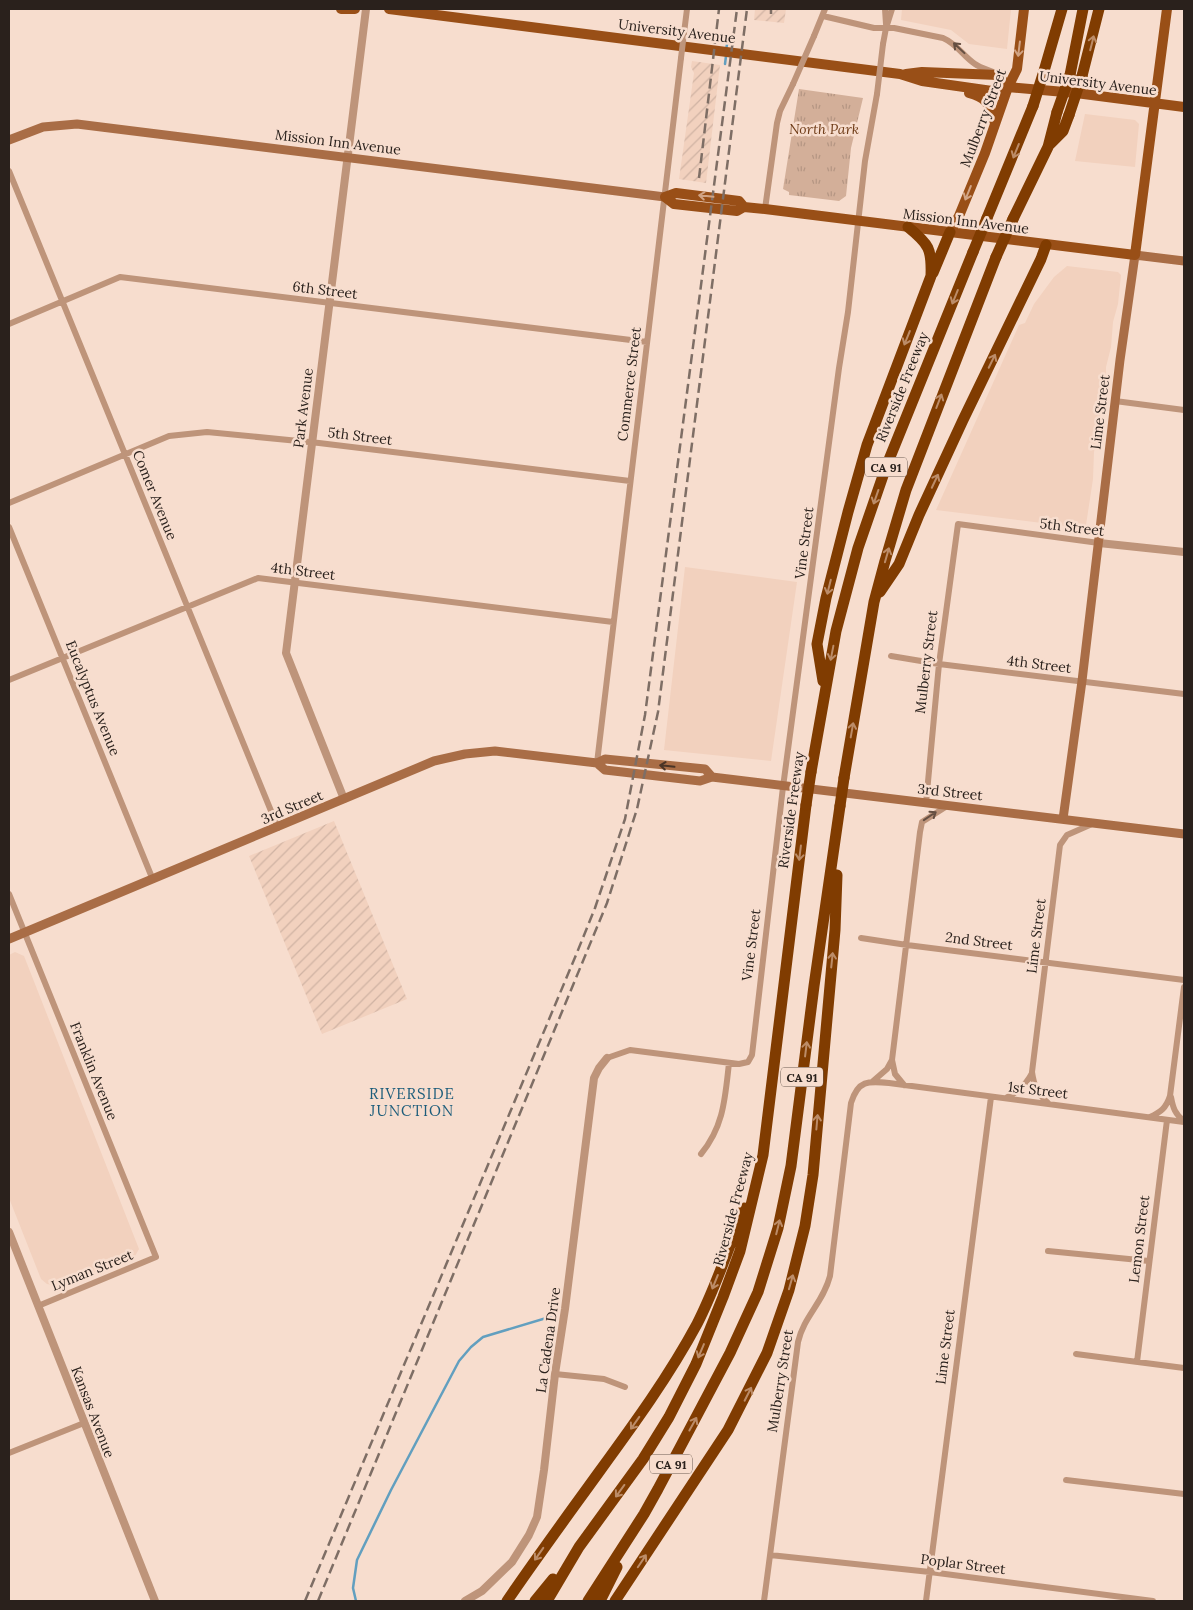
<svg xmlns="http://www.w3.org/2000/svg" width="1193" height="1610" viewBox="0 0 1193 1610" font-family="Lora,serif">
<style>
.built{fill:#f2d1be}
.industrial{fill:url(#industrial-furrows)}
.park{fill:url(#park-tufts)}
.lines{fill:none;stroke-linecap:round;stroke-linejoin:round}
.stream{stroke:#629fbf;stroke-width:2.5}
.minor{stroke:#be947a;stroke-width:6}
.tertiary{stroke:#be947a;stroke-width:8}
.secondary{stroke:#a96d46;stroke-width:9}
.primary{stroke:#994f17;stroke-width:10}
.motorway{stroke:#803c01;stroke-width:11}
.rail{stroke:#7e6e65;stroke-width:2.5;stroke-dasharray:10 5;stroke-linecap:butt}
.minor-bridge{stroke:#be947a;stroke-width:6}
.motorway-bridge{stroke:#803c01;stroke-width:11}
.oneway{stroke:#bc8c68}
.oneway2{stroke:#654f42}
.oneway3{stroke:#d1a485}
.oneway4{stroke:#4a3426}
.labels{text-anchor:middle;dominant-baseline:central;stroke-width:5;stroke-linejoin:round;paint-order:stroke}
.shield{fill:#f7ddce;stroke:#685951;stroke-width:1}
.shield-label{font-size:12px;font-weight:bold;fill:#2a211c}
.street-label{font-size:14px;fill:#2a211c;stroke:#f7ddce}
.park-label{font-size:14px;font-style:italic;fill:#703d19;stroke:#f7ddce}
.neighbourhood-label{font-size:15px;letter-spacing:1px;fill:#1d5d7b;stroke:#f7ddce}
</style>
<defs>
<pattern id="industrial-furrows" width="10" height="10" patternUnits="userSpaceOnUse" patternTransform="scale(1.25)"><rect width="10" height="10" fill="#f2d1be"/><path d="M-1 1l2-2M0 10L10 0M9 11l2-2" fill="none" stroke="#d0b3a3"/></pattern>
<pattern id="park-tufts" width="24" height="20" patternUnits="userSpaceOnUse" patternTransform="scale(1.25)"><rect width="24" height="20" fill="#d3af99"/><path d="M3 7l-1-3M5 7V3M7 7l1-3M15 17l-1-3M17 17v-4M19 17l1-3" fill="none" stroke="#b59683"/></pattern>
</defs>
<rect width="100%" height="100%" fill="#f7ddce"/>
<path class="built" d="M902,9h109l-4,40 -38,-5 -18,-14 -50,-10z
M1085,114l50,6 4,4 -4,43 -60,-6z
M1067,266l51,6 3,3 -3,29 -5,18 -2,25 -5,20v14l-12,71 -1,27 -7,46 -4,3 -146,-18 83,-185 6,-2 9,-19 20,-27z
M685,567l112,15 -26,179 -107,-11z
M15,952l9,4 115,293 -4,7 -77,30 -11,-2 -6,-5 -32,-81v-243z"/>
<path class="industrial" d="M755,9h31l-2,14 -30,-3z
M692,61l28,4 -14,118 -27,-4 15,-106 -3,-6z
M334,821l73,178 -85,35 -73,-178z"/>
<path class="park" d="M799,89l64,9 -12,50 -5,48 -7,5 -50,-6v-3l-6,-3z"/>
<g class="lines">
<path class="stream" d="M726,50l2,-11
M725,64l1,-8
M356,1601l-3,-13 4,-28 34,-70 68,-129 12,-14 12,-10 70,-21"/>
<path class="minor" d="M885,9l1,15
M823,16l51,12h20l49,10c14,6 20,18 32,26 7,5 15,6 22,10
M684,33l3,-24
M814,36l11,-27
M883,44l3,-16 6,-19
M9,171l269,657
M765,209l12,-86 3,-12 13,-27
M9,324l111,-47 527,65
M1115,401l69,9
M9,503l160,-67 38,-4 112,11 311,38
M9,527l144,353
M891,656l48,8 245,30
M9,680l249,-102 355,44
M597,763l84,-705
M926,803l13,-139 19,-140 141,19
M9,894l147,363 -118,49
M861,938l46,7 277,35
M607,1058l23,-8 109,14 9,-2 4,-7 31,-268 56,-419 9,-56 17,-151 12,-67
M872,1082l15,-13 5,-9
M904,1085l-9,-11 -3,-14 28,-228 2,-10 25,-16
M1171,1097c2,11 4,17 13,24
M1006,1098c12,-6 20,-13 26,-25
M1048,1103c-11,-10 -14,-17 -16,-31l28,-227 7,-10 25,-11
M1150,1117c11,-5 16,-9 20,-21l14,-109
M701,1154c23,-28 24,-56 28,-91
M1048,1251l101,10
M1076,1354l108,14
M1137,1362l30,-242
M555,1374l49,5 21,8
M9,1453l75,-30
M1066,1480l118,14
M770,1555l160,17 223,29
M764,1601l34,-259c6,-26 25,-39 32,-66l21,-173c7,-23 17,-22 38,-20l295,39
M926,1601l65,-504"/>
<path class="tertiary" d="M1099,543l85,9
M344,799l-58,-146 80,-644
M9,1232l146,369
M465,1601l17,-10 30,-29 17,-27 8,-18 7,-47 11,-96 10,-65 29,-231 5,-10 8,-10"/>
<path class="secondary" d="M9,140l34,-13 34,-3 588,73
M597,763l8,7 35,4 60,7 12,-4 472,57
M1063,819l19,-138 38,-321 15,-105 49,6
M9,939l425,-178 31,-7 30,-3 102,12 8,-4 100,10 7,8"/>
<path class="primary" d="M341,9h14
M389,9l511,65 22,7 70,10 16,-4 68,6 108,14
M906,74l16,-2 76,3 10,12
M969,93c21,6 19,12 26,30
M744,207l-5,-6 -63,-8 -11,4 9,7 63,7 7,-4 21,2 370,46 32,-246
M950,232l9,-16 26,-63 23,-66 9,-18 7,-60"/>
<path class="motorway" d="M1044,71l18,-62
M1070,75l13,-66
M1082,76l17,-67
M1049,145l14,-14 6,-16
M987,218l46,-112
M1013,219l35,-72 9,-35
M933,273l17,-41
M880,592l19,-28 20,-49 44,-95 78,-161 5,-14
M823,681l-6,-37 9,-46 22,-86 19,-67 64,-169c1,-27 -2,-32 -23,-49
M811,772l25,-141 22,-83 28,-81 87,-215
M844,778l30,-176 11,-41 21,-71 90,-233
M507,1601c30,-44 61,-86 92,-129 35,-48 70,-96 98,-148 19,-37 32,-77 47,-116
M535,1601l18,-22
M547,1601l32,-54 64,-88 26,-42 27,-53 27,-67 17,-46 23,-96 43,-350
M588,1601l56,-87 14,-25 72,-136 28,-61 20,-64 13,-62 23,-180 26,-180
M600,1601l17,-34
M615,1601l113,-171 39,-77 22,-63 16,-64 8,-51 22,-245 2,-55"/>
<path class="rail" d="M771,14v-5
M699,178l20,-169
M305,1601l271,-646 19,-47 30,-89 20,-104 92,-706
M318,1601l289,-698 30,-94 21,-97 89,-703"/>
<path class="minor-bridge" d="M681,58l3,-25
M793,84l21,-48
M877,94l6,-50"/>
<path class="motorway-bridge" d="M1033,106l11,-35
M1057,112l13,-37
M1069,115l13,-39
M973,252l14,-34
M996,257l17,-38
M806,805l5,-33
M840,806l4,-28"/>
</g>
<defs><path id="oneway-shaft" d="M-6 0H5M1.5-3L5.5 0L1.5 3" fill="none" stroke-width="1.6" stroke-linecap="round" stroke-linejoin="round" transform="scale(1.25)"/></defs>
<g class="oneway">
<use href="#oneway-shaft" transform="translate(1092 43) rotate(-76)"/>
<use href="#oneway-shaft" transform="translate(1016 151) rotate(112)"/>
<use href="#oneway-shaft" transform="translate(955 297) rotate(112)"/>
<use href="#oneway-shaft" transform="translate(907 338) rotate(112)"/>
<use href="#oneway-shaft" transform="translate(992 361) rotate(-64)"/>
<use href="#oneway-shaft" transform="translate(939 401) rotate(-69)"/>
<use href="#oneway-shaft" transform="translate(935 481) rotate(-65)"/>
<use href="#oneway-shaft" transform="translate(876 497) rotate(109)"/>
<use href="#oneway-shaft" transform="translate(887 555) rotate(-74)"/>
<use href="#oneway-shaft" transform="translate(829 587) rotate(104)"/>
<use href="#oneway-shaft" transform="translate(832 653) rotate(101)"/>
<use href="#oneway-shaft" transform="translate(852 730) rotate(-80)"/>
<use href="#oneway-shaft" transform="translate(800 853) rotate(97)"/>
<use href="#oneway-shaft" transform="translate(832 960) rotate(-84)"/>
<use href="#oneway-shaft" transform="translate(806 1049) rotate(-83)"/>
<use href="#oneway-shaft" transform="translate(817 1122) rotate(-85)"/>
<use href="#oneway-shaft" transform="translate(778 1227) rotate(-76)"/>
<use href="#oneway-shaft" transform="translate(715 1282) rotate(112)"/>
<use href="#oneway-shaft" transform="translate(791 1282) rotate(-74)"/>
<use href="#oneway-shaft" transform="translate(701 1351) rotate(113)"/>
<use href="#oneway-shaft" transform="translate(748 1394) rotate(-63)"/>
<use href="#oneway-shaft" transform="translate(635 1423) rotate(125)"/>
<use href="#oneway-shaft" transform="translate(693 1424) rotate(-61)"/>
<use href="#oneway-shaft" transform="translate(620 1491) rotate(126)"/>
<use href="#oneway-shaft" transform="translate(539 1554) rotate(125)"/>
<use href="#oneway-shaft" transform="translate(642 1561) rotate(-56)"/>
</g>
<g class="oneway2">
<use href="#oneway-shaft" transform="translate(959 48) rotate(-137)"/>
<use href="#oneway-shaft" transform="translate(930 816) rotate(-34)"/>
</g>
<g class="oneway3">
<use href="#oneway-shaft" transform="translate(1019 49) rotate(97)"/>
<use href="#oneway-shaft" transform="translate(968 193) rotate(112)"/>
<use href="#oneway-shaft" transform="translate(706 196) rotate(-174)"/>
</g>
<use class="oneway4" href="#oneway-shaft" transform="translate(667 766) rotate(-174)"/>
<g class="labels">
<g class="shield">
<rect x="865" y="457.5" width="42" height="19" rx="4"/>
<rect x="781" y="1067.5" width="42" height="19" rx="4"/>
<rect x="650" y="1454.5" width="42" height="19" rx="4"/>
</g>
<g class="shield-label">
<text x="886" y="467">CA 91</text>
<text x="802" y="1077">CA 91</text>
<text x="671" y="1464">CA 91</text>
</g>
<g class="street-label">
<text transform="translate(677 31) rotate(7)">University Avenue</text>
<text transform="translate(1098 83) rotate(7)">University Avenue</text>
<text transform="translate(983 118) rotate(-69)">Mulberry Street</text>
<text transform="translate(338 142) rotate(7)">Mission Inn Avenue</text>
<text transform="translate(966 221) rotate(7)">Mission Inn Avenue</text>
<text transform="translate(325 290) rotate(7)">6th Street</text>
<text transform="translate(629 384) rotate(-83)">Commerce Street</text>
<text transform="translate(902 387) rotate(-68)">Riverside Freeway</text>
<text transform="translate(303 408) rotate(-83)">Park Avenue</text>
<text transform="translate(1100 412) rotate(-83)">Lime Street</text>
<text transform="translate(360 436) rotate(7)">5th Street</text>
<text transform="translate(155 495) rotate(68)">Comer Avenue</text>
<text transform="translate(1072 527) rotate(7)">5th Street</text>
<text transform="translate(804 543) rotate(-83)">Vine Street</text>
<text transform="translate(303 571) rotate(7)">4th Street</text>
<text transform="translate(926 662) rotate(-83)">Mulberry Street</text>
<text transform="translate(1039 664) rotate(7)">4th Street</text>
<text transform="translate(93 698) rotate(68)">Eucalyptus Avenue</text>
<text transform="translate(950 792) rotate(6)">3rd Street</text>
<text transform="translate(292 807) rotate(-23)">3rd Street</text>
<text transform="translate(791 810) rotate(-82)">Riverside Freeway</text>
<text transform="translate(1036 936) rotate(-83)">Lime Street</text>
<text transform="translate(979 941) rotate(7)">2nd Street</text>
<text transform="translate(751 945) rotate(-83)">Vine Street</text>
<text transform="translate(94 1071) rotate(68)">Franklin Avenue</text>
<text transform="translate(1038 1090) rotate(7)">1st Street</text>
<text transform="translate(733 1209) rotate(-75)">Riverside Freeway</text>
<text transform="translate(1139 1239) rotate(-83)">Lemon Street</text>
<text transform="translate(92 1270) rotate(-22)">Lyman Street</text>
<text transform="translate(548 1340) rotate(-82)">La Cadena Drive</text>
<text transform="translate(945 1347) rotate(-83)">Lime Street</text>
<text transform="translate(780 1381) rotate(-81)">Mulberry Street</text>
<text transform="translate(93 1412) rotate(69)">Kansas Avenue</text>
<text transform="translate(963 1564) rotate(7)">Poplar Street</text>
</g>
<g class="park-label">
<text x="824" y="129">North Park</text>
</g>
<g class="neighbourhood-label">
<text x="412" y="1093">RIVERSIDE<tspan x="412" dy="17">JUNCTION</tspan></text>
</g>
</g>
<rect width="1193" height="1610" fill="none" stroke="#2a211c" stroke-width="20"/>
</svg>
